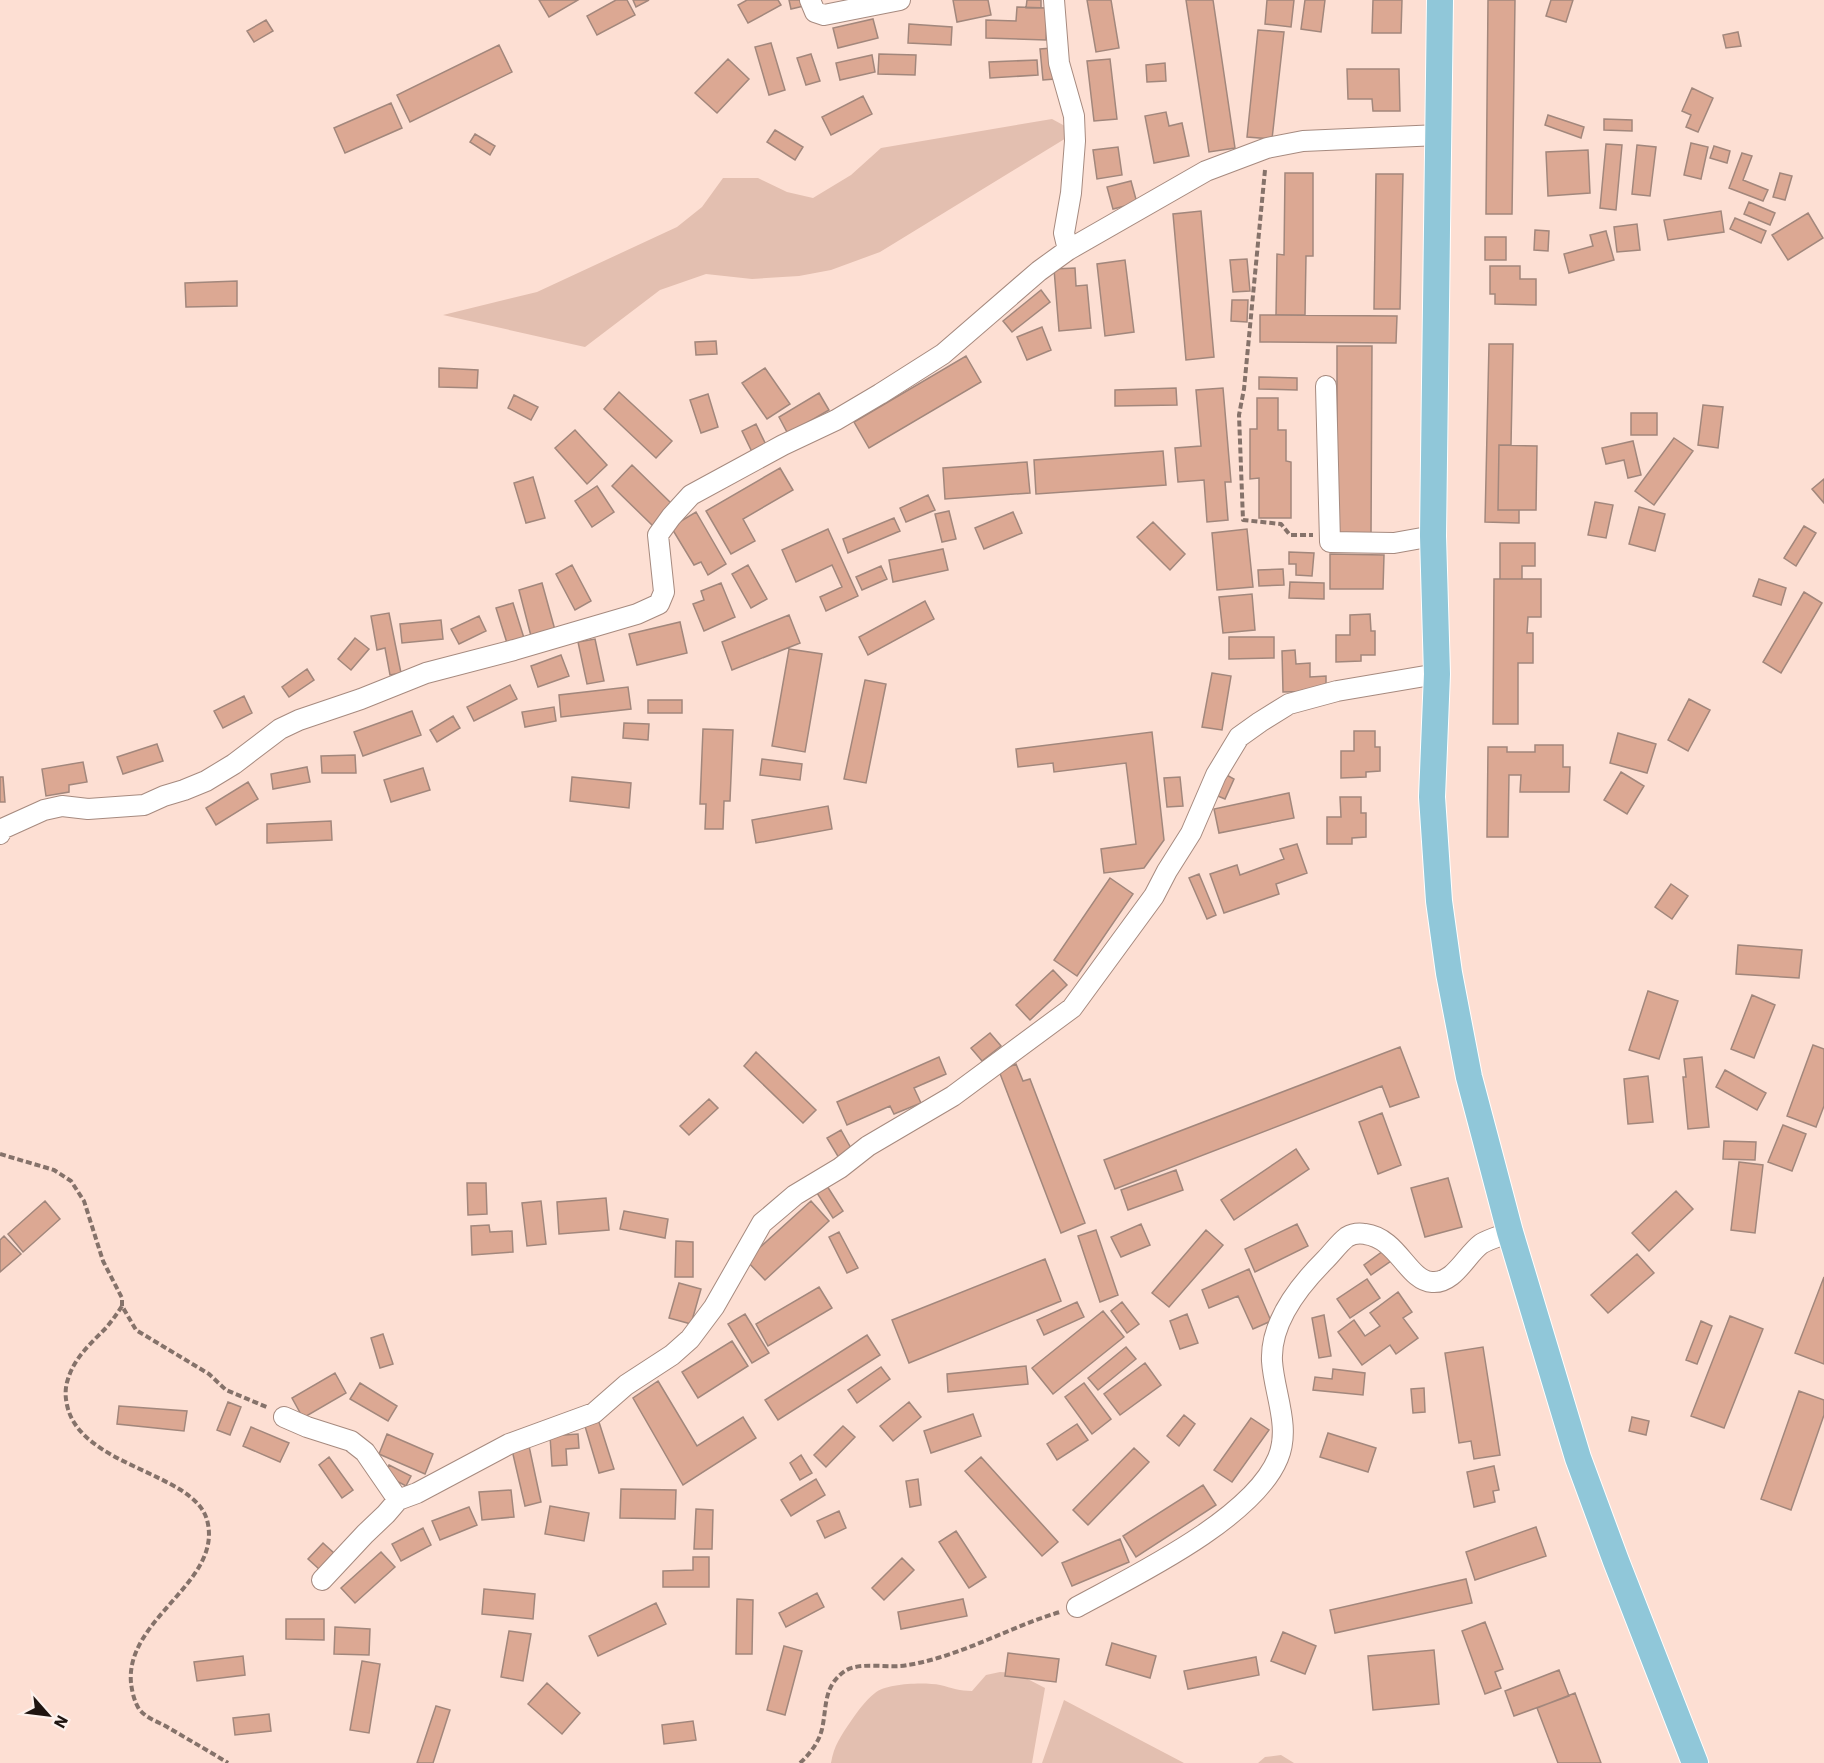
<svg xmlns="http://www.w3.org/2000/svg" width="1824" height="1763" viewBox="0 0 1824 1763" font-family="'IBM Plex Sans',sans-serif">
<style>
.green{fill:#e3bfb0}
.building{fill:#dca893;stroke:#a2877c;stroke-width:1.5}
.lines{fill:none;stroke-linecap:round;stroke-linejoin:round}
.minor-casing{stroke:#a68a7f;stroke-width:22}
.major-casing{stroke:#fff;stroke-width:28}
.path{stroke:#85726a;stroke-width:4;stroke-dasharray:6 3;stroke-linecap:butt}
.minor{stroke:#fff;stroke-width:20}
.major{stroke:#90c7d9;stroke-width:26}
</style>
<rect width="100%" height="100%" fill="#fddfd3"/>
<path class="green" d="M1052,119l24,13 -196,120 -49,18 -32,6 -47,3 -46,-5 -46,16 -75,57 -142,-32 94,-23 140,-65 25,-20 21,-29h35l29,14 26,6 38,-23 30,-27z
M1000,1672l16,1 29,15 -13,75h-201c3,-18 10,-27 20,-42 7,-10 14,-20 24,-28 12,-10 50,-11 65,-8 12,3 20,6 32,6l14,-16z
M1064,1700l120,63h-142z
M1281,1755l13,8h-36l7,-6z"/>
<path class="building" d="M539,0h39l-29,17z
M616,0h11l8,15 -38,20 -10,-19z
M633,0h16l-13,7z
M747,0h31l3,5 -33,18 -10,-18z
M789,0h13l2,6 -13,3z
M953,0h35l3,15 -34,7z
M1027,0h14v8h-15z
M1087,0h24l8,48 -23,4z
M1186,0h27l22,148 -26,4z
M1267,0h27l-3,27 -26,-3z
M1305,0h20l-4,32 -20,-3z
M1373,0h29l-1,33h-29z
M1488,0h27l-3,214h-26z
M1551,0h22l-7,22 -20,-6z
M1017,7l30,1 -1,32 -60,-2v-18l30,1z
M873,19l5,19 -40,10 -5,-20z
M266,20l7,11 -19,11 -7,-11z
M909,24l43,3 -1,18 -43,-2z
M1258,30l26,2 -12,107 -25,-2z
M1738,32l3,14 -15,2 -3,-13z
M771,43l14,47 -16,5 -14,-48z
M499,45l13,27 -102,50 -13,-27z
M1052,48l3,31 -12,1 -3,-31z
M811,54l9,27 -14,4 -9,-27z
M879,54l37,1 -1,20 -37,-1z
M872,55l3,17 -35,8 -4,-17z
M728,59l21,20 -32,34 -22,-20z
M1110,59l7,60 -23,2 -7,-60z
M1037,60l1,15 -48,3 -1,-16z
M1165,63l1,18 -19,1 -1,-17z
M1347,69h52l1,42h-27l-1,-12h-24z
M1692,88l21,10 -15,34 -12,-5 5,-12 -9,-4z
M863,96l9,18 -41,21 -9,-18z
M391,103l11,25 -57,25 -11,-25z
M1166,112l3,14 13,-3 7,33 -35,7 -9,-47z
M1548,115l36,12 -3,11 -36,-13z
M1604,119l28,1v11l-28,-1z
M775,130l28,17 -8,13 -28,-18z
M475,134l20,12 -5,9 -20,-13z
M1691,143l17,4 -7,32 -17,-4z
M1606,144l16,1 -6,65 -16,-2z
M1637,145l19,2 -6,49 -18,-2z
M1714,146l16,5 -3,12 -17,-5z
M1118,147l4,28 -25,4 -4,-29z
M1588,150l2,43 -42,3 -2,-44z
M1742,153l10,3 -9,24 25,10 -5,11 -34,-13z
M1285,173h28v83h-7l-1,59h-29l1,-61 7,1z
M1780,173l12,3 -7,24 -12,-3z
M1376,174h27l-3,135h-26z
M1131,181l6,22 -24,6 -6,-22z
M1749,202l26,11 -5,12 -26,-11z
M1201,211l13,146 -28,3 -13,-146z
M1721,211l3,21 -56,8 -4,-20z
M1808,213l15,25 -35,22 -16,-25z
M1735,218l31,13 -5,12 -31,-14z
M1637,224l3,26 -23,2 -3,-25z
M1535,230l14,1 -1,20 -14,-1z
M1606,231l8,29 -45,13 -5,-19 29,-8 -3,-11z
M1485,237h21v23h-21z
M1247,259l3,32 -17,1 -3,-32z
M1125,260l9,72 -29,4 -8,-72z
M1490,266h30v13h16v26l-41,-1v-10h-5z
M1075,268l1,18 11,-1 4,43 -32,3 -5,-62z
M237,281v25l-51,1 -1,-24z
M1041,290l9,12 -38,30 -9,-11z
M1232,300h16l-1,22 -16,-1z
M1260,315l137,1 -1,27 -136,-1z
M1042,327l9,23 -24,10 -10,-23z
M716,341l1,13 -21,1 -1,-13z
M1489,344h24l-2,101h-12l-1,65h21v13l-34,-1z
M1337,346h35l-1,190h-34z
M966,356l15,26 -112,66 -15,-26z
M439,368l39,2 -1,18 -38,-1z
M765,368l25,36 -23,15 -25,-36z
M1259,377l38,1v12l-38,-1z
M1176,388l1,17 -62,1v-16z
M1223,388l8,94h-6l3,38 -21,2 -3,-42 -26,2 -3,-34 26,-2 -5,-56z
M619,392l53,49 -16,17 -52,-49z
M819,393l10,17 -41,24 -9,-17z
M708,394l10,33 -17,6 -11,-33z
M514,395l24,12 -7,13 -23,-12z
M1257,398h21v32h8v31l5,1v56h-32v-40l-9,1v-50h7z
M1703,405l20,2 -5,41 -20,-3z
M1631,413h26v22h-26z
M756,424l11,23 -14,7 -11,-23z
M575,430l32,35 -20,19 -32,-36z
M1674,438l19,13 -39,54 -19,-14z
M1633,441l8,34 -13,3 -4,-18 -18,4 -4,-16z
M1499,445l38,1 -1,64h-38z
M1163,451l3,34 -130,9 -2,-34z
M1027,462l3,31 -85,6 -2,-31z
M632,465l41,40 -20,21 -41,-40z
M780,468l13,22 -50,29 12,22 -24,13 -25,-43z
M533,477l12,41 -19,5 -12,-40z
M1824,479v24l-12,-14z
M597,486l17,26 -22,15 -17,-26z
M928,495l7,15 -29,12 -6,-14z
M1595,502l18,3 -7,33 -18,-3z
M1639,507l26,7 -10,37 -26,-7z
M949,511l7,28 -14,3 -7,-28z
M696,512l30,52 -18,11 -7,-13 -7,3 -23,-38z
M1013,512l9,21 -38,16 -9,-21z
M894,518l6,13 -52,22 -5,-14z
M1153,522l32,32 -15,16 -33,-33z
M1804,526l12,7 -20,33 -12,-8z
M828,529l30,67 -32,15 -6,-14 22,-10 -10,-22 -36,17 -14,-32z
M1247,529l6,58 -36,3 -5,-57z
M1500,543h35v23h-13v13h-22z
M943,549l5,21 -55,12 -4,-22z
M1289,552l25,1 -2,23 -16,-1v-11h-7z
M1330,554l54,1 -1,34h-53z
M572,565l19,36 -16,9 -19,-36z
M748,565l19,34 -16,9 -19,-34z
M881,566l6,13 -25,11 -6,-13z
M1283,569l1,16 -25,1 -1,-16z
M1494,579h47v38h-13l-1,16h6v30h-15v61h-25z
M1759,579l27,9 -5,17 -28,-9z
M1290,582l34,1v16l-35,-1z
M542,583l13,47 -24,6 -12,-46z
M721,583l14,34 -31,14 -11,-27 11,-4 -3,-9z
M1804,592l18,11 -41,70 -18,-11z
M1252,594l3,36 -32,3 -4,-36z
M925,601l9,18 -66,36 -9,-18z
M513,603l11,35 -17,5 -11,-35z
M389,613l12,60 -11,2 -5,-27 -8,2 -6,-34z
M1370,614l1,17h4v24h-14v6l-25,1v-27h14v-20z
M789,615l11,28 -68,27 -10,-28z
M479,616l7,15 -27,13 -8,-15z
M441,620l2,19 -41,4 -2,-19z
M680,622l7,31 -50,12 -8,-31z
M1229,637h45v21l-45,1z
M355,638l14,11 -18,21 -13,-11z
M595,639l9,42 -17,3 -9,-42z
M789,649l33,5 -17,98 -33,-6z
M1295,650l1,14 14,-1v14l16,-1v15l-43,1 -1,-41z
M561,655l8,21 -31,11 -7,-21z
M307,669l7,11 -25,17 -7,-10z
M1212,673l19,3 -9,54 -20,-3z
M865,680l21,4 -20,99 -22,-4z
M510,685l7,14 -43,22 -7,-14z
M628,687l3,22 -70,8 -2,-22z
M244,696l8,17 -29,15 -9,-17z
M1689,699l21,11 -22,41 -20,-11z
M648,700h34v13h-34z
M554,707l2,14 -31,6 -3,-15z
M412,711l9,24 -58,21 -9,-24z
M453,716l7,12 -23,14 -7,-12z
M624,723l25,1 -1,16 -25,-2z
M703,729l30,1 -3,71h-6l-1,28h-18l1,-25h-6z
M1354,731h21v16h5v24l-14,1v5l-25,1v-27h13z
M1152,732l12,108 -20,28 -40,5 -3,-24 35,-5 -10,-81 -72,9 -1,-9 -35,4 -2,-18z
M1618,733l38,11 -9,29 -37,-10z
M157,744l6,17 -40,13 -6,-17z
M1535,745h28v22h7l-1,25h-49l1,-17h-12l-1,62h-21l1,-90h19v5h28z
M355,755l1,18h-34l-1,-17z
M762,759l40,5 -2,16 -40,-5z
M83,762l4,20 -18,3v7l-23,4 -4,-27z
M307,767l3,15 -37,7 -2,-15z
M423,768l7,22 -39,12 -7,-22z
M1621,772l23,14 -17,28 -23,-14z
M1223,773l11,6 -9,20 -12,-5z
M0,777h3l2,25h-5z
M572,777l59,6 -2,25 -59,-7z
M1180,777l3,29 -16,1 -3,-29z
M248,782l10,17 -42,26 -10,-17z
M1289,793l5,25 -75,15 -5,-24z
M1340,797h21v16h5v24l-14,1v6h-25v-27h14z
M828,806l4,23 -76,14 -4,-23z
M331,821l1,19 -65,3v-19z
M1297,844l10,29 -31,11 3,10 -55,19 -14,-39 27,-9 3,10 44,-16 -4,-10z
M1199,874l17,41 -9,4 -18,-41z
M1110,878l23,16 -56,82 -23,-16z
M1671,884l17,12 -16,23 -17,-12z
M1738,945l64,5 -3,28 -63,-4z
M1053,970l14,15 -37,35 -14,-15z
M1648,991l30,10 -19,58 -30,-9z
M1752,995l23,10 -21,53 -23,-9z
M990,1033l11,13 -19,15 -11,-13z
M1813,1045l11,4v57l-8,21 -29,-11z
M1400,1047l19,50 -29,10 -8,-21 -267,103 -11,-29z
M756,1052l60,58 -13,13 -59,-57z
M939,1057l7,17 -32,14 7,15 -27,11 -4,-8 -43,19 -10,-23z
M1702,1057l7,70 -21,2 -5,-52h3l-2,-18z
M1016,1064l7,17 7,-2 55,144 -24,10 -62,-162z
M1725,1070l41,23 -9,17 -41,-23z
M1648,1076l5,46 -25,2 -4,-45z
M709,1099l9,9 -29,27 -9,-9z
M1382,1113l19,52 -23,9 -19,-52z
M1783,1125l23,9 -14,37 -24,-9z
M841,1130l11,20 -13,8 -12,-20z
M1724,1141l32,1 -1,18 -32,-1z
M1296,1149l13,20 -75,51 -13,-20z
M1739,1162l24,3 -8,68 -24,-3z
M1176,1170l7,20 -55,20 -7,-20z
M1448,1178l14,49 -37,10 -14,-49z
M467,1183h19l1,31 -19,1z
M827,1186l16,25 -10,7 -16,-25z
M1676,1191l17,18 -44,42 -17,-18z
M606,1198l3,32 -50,4 -2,-32z
M45,1201l15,18 -37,33 -15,-18z
M541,1201l5,43 -19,2 -5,-43z
M811,1201l18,20 -64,59 -19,-20z
M624,1211l44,8 -3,19 -45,-9z
M1141,1224l9,21 -29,12 -10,-20z
M1297,1224l11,22 -53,26 -10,-23z
M489,1225l1,7 22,-1 1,21 -41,3 -1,-29z
M1096,1230l22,65 -18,7 -22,-66z
M1206,1230l17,15 -54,62 -17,-14z
M839,1232l19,36 -11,5 -18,-36z
M4,1236l17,18 -21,18v-32z
M676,1241l17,1v35h-18z
M1383,1251l8,10 -20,14 -7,-10z
M1637,1254l17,19 -46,40 -17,-18z
M1045,1259l16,42 -152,62 -17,-43z
M1249,1269l22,52 -18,8 -15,-33 -29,12 -7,-18z
M1824,1277v87l-29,-11z
M1367,1279l13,19 -30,20 -13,-19z
M679,1283l22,6 -10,35 -22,-6z
M819,1287l13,21 -64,38 -12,-22z
M1398,1292l14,20 -9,6 15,20 -22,16 -6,-9 -28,20 -24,-33 16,-12 11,16 15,-10 -10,-13z
M1077,1302l7,15 -40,18 -7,-15z
M1122,1302l17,22 -12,9 -16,-22z
M1103,1311l21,26 -71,57 -21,-26z
M745,1314l24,39 -17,10 -24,-39z
M1187,1314l11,29 -18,6 -10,-28z
M1324,1315l7,41 -12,2 -7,-40z
M1730,1316l33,13 -39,99 -33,-12z
M1701,1321l11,5 -15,38 -11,-4z
M383,1334l10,30 -13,4 -9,-30z
M867,1335l13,20 -102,65 -13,-20z
M732,1341l16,25 -50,32 -16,-26z
M1126,1347l10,12 -38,31 -10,-12z
M1483,1347l17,108 -26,4 -3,-18 -12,2 -14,-90z
M1145,1363l16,22 -41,30 -16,-21z
M1026,1366l2,18 -80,8 -1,-18z
M881,1367l9,12 -33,24 -9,-13z
M1333,1369l32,4 -2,22 -50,-5 2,-13 17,2z
M335,1373l11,20 -43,25 -11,-20z
M658,1381l39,65 46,-29 13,21 -73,47 -50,-87z
M360,1383l37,23 -9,15 -38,-22z
M1084,1383l27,36 -19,15 -27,-37z
M1424,1388l1,24 -12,1 -2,-24z
M1799,1391l25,9v15l-33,95 -30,-11z
M228,1402l13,5 -11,28 -13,-5z
M909,1402l12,15 -28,24 -13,-15z
M119,1406l68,5 -3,20 -67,-7z
M973,1414l8,22 -50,17 -7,-22z
M1184,1415l11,9 -16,22 -12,-10z
M1632,1417l17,4 -3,14 -17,-4z
M1251,1418l18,12 -37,52 -18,-12z
M598,1419l16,50 -15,4 -15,-50z
M1077,1424l11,16 -31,20 -10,-16z
M843,1426l12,11 -29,30 -12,-12z
M251,1427l38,16 -9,19 -37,-16z
M1328,1433l48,15 -8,24 -48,-15z
M387,1434l46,20 -8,20 -46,-20z
M578,1434l1,14 -13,1 1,16 -15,1 -2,-30z
M529,1446l12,56 -16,4 -13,-56z
M1134,1448l15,14 -61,63 -15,-15z
M801,1455l11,18 -12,7 -10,-17z
M329,1457l24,33 -11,8 -23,-33z
M981,1457l77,85 -16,14 -77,-85z
M389,1465l22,11 -5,10 -21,-11z
M1494,1466l5,24 -6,1 2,11 -21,5 -7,-35z
M816,1479l9,16 -34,21 -10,-16z
M918,1479l3,26 -11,2 -4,-26z
M1203,1485l13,20 -80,52 -13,-21z
M621,1489l55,1 -1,29 -55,-1z
M511,1490l3,27 -32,3 -3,-28z
M550,1506l39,7 -5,28 -39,-7z
M469,1507l8,18 -37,15 -8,-19z
M696,1509l17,1 -1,39h-18z
M839,1511l7,17 -21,10 -8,-17z
M1536,1527l10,29 -71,24 -9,-28z
M423,1528l8,17 -30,16 -9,-17z
M956,1531l30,46 -17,11 -30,-46z
M1120,1539l9,23 -57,24 -10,-23z
M323,1543l11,10 -15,16 -11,-10z
M381,1552l14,15 -40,36 -14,-15z
M693,1557h16v30h-46v-16l30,-1z
M902,1558l12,12 -30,30 -12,-12z
M1466,1579l6,24 -137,30 -5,-23z
M484,1589l51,5 -2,25 -51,-5z
M817,1593l7,14 -38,20 -7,-14z
M737,1599l16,1 -1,54h-16z
M963,1599l4,17 -66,13 -3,-17z
M656,1603l10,21 -68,32 -9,-20z
M286,1619h38v21l-38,-1z
M1485,1622l18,47 -8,3 6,16 -16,6 -23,-63z
M335,1627l35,2 -1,26 -35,-1z
M509,1631l22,3 -8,47 -22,-4z
M1283,1632l33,14 -11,28 -34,-13z
M1112,1643l44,13 -6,22 -44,-13z
M784,1646l18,5 -17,64 -18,-5z
M1434,1650l5,54 -66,6 -5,-54z
M1008,1653l51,6 -3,23 -51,-6z
M243,1656l2,19 -48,6 -3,-19z
M1256,1657l3,18 -71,14 -4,-18z
M362,1661l18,3 -11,69 -19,-3z
M1559,1670l10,26 -55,20 -9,-25z
M547,1683l33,30 -18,21 -34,-30z
M1575,1693l26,70h-43l-21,-55z
M436,1706l14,4 -17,53h-16z
M269,1714l2,17 -36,4 -2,-17z
M693,1721l3,19 -32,4 -2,-19z"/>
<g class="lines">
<g class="minor-casing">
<path id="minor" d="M810,0l5,12 9,3 76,-15
M1054,0l5,63 15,53 1,25 -4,52 -7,40 4,17
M1326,386l4,156 64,1 39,-7
M0,834l2,-5 42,-19 18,-4 26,3 56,-4 20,-9 20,-6 22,-9 28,-17 46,-35 19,-9 62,-21 65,-26 88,-23 123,-36 22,-10 5,-12 -6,-57 13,-18 20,-22 92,-50 53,-25 44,-26 63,-40 96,-83 29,-21 138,-79 61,-23 36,-7 136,-6
M284,1417l23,10 44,14 14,11 33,48
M322,1580l43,-46 21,-20 12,-14 19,-7 92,-49 85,-31 32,-28 46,-30 18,-16 24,-32 48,-84 33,-28 45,-27 28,-22 85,-50 119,-88 82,-112 13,-25 24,-38 25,-58 23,-38 21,-15 29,-18 48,-13 100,-17
M1077,1607c57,-31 176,-88 201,-149 13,-31 -4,-65 -6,-97 -2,-39 28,-76 53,-101 8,-8 14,-17 22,-23 5,-3 12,-4 18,-3 33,4 43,47 67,48 22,2 34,-27 49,-38 8,-5 20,-8 29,-12"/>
</g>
<g class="major-casing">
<path id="major" d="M1440,0l-7,536 4,138 -5,123 7,104 10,72 20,104 22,83 19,72 68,226 38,103 79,202"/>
</g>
<path class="path" d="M1265,170l-21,219 -5,26 4,105 38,4 9,11h23
M0,1154l54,16 17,11 13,20 19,60 19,37v8l14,24 73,44 17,16 43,18
M122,1306c-6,9 -12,18 -19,25 -14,14 -29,28 -35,48 -3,9 -3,17 -1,26 13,62 127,67 140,115 17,62 -82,98 -76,163 1,8 3,18 8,26 8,10 20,13 30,19 20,12 40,23 59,35
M800,1763c10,-9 19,-21 22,-34 5,-22 1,-43 23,-58 15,-10 45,-2 63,-6 54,-9 101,-38 152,-53"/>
<use href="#minor" class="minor"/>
<use href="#major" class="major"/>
</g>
<g transform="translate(48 1715) rotate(118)" stroke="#fdf1ec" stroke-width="4.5" paint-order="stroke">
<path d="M0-4.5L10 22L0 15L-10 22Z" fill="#1e1410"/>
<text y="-9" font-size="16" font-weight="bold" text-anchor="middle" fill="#1e1410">N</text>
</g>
</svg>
